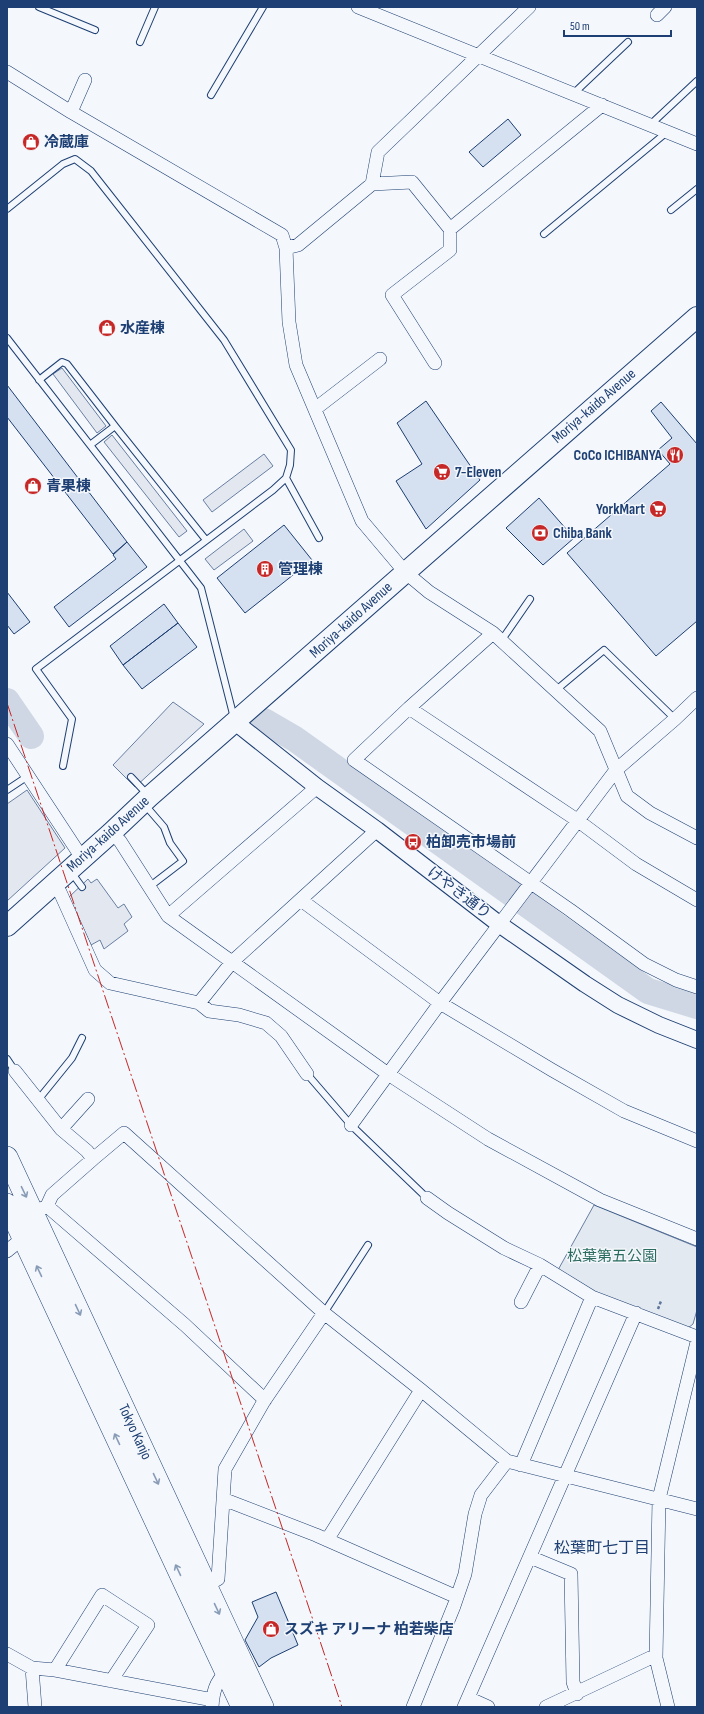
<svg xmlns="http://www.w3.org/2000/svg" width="704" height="1714" viewBox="0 0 704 1714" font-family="'Sofia Sans Condensed','Noto Sans JP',sans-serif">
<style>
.green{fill:#e3e9f0;stroke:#687fa3}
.parking{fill:#e3e8f0;stroke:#687fa3}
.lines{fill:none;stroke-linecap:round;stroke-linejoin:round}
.river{stroke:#cfd7e4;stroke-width:26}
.building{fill:#d5e0f0;stroke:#1d3f73}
.service-casing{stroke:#1d3f73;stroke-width:8}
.minor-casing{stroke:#1d3f73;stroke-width:14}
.tertiary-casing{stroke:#1d3f73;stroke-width:18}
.primary-casing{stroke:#1d3f73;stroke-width:22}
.trunk-casing{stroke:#1d3f73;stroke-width:22}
.path{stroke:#5e769c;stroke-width:2.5;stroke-dasharray:3 2;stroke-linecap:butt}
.service{stroke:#f4f7fb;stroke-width:6}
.minor{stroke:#f4f7fb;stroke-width:13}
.tertiary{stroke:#f4f7fb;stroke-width:16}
.primary{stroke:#f4f7fb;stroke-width:20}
.trunk{stroke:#f4f7fb;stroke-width:21}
.power{stroke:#c62828;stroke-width:1;stroke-dasharray:14 3 2 3;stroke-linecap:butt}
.oneway{stroke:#889bb7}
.labels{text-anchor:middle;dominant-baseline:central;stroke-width:3;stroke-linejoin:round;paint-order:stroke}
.poi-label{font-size:15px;font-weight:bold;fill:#1d3f73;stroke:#f4f7fb;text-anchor:start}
.street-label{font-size:15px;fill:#1d3f73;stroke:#f4f7fb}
.park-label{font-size:15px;fill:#2c6c60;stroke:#f4f7fb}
.neighbourhood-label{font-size:16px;fill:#1d3f73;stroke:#f4f7fb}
</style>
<rect width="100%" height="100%" fill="#f4f7fb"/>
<path class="green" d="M594,1205l103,42v63l-4,14 -5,4 -98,-37 -32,-21z"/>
<path class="parking" d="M62,368l44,58 -9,7 -44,-59z
M112,435l75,96 -8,6 -75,-95z
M264,454l9,12 -61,46 -9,-12z
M244,529l9,12 -39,29 -9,-11z
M173,702l31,22 -69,63 -22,-22z
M27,790l38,58 -58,53v-97z
M88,879l3,4 6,-4 21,29 6,-4 8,13 -8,7 4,7 -24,18 -4,-9 -9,5 -22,-48z"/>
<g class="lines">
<path class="river" d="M7,701l24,35
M264,721l31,18 353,252 49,15"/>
</g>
<path class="building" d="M508,119l13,16 -38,32 -14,-15z
M7,385l120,157 -14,12 -106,-137z
M426,401l54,79 -54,49 -30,-48 26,-17 -25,-41z
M661,402l36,42v177l-41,35 -89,-103 103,-89 -12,-14 14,-12 -21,-27z
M539,498l35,40 -31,27 -37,-37z
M284,525l28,35 -67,53 -28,-35z
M127,542l20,25 -78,60 -15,-20 62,-48 -3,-4z
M7,592l23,30 -16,12 -7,-9z
M164,604l14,19 -55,42 -13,-19z
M178,623l19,24 -55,42 -19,-24z
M276,1592l22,53 -27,13 -12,9 -14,-27 13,-23 -6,-15z"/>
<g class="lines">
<g class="service-casing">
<path id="service" d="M39,7l56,23
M140,42l15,-35
M573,94l55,-52
M211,95l52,-88
M650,125l47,-44
M7,209l56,-45 12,-5 16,12 133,169 67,110 -1,15 -4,13 -13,12 -237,179 36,50 -9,47
M671,210l26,-21
M544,234l123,-102
M7,338l194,250 33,130
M39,380l23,-18 5,2 48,62
M90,445l25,-19 91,114
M286,478l33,60
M501,641l29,-42
M555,691l49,-41 71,69
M131,777l16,17
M7,790l21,-14
M145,805l19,22 6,16 13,18 -34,26
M71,872l11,15
M7,1059l8,12
M307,1074l44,51 76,73
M38,1100l34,-42 10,-20
M324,1313l44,-68"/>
</g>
<g class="minor-casing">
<path id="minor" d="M358,7l339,137
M657,15l8,-8
M7,72l64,40 211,123 4,13 3,74 7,43 66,156 43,51 24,20 64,41 107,98 27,65 23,17 47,25
M71,112l14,-32
M372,184l6,-32 151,-145
M450,229l152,-124
M286,248l12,-3 74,-61 40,-2 38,47v21l-58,45 43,68
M315,409l65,-50
M493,633l-84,75 -55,52 216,150 74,54 32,16 21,7
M409,708l168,112 59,44 61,36
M7,744l75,114
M111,833l9,8 48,75 220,158 100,65 112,61 97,39
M53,884l7,8 35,78 15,13 89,20 10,8 30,4 27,8 15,13 26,38
M301,900l139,103 112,67 72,41 73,30
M168,916l149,-129
M199,1003l33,-41 145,-132
M15,1071l46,58 26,22 6,8 31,-26 200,180 97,77 86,71 190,48
M351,1125l89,-122 176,-233 59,-51 22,-21
M61,1129l27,-30
M427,1198l21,15 56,35 36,17 52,32 105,40
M47,1206l138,119 80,75
M39,1210l8,-4 5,-11 41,-36
M7,1251l16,-13
M521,1302l19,-37
M521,1465l71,-168
M223,1499l93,36 141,62
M327,1540l94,-150
M530,1557l41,17 2,108 4,12
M206,1586l12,-7 7,-110 39,-68 60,-88
M7,1654l25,14 23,2 158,30
M32,1668l3,39
M55,1670l47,-75 46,30 -37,56
M468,1698l20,9
M212,1707c1,-14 3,-25 14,-34
M413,1707l41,-101 11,-32 10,-60 6,-19 26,-34
M464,1707l172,-394
M546,1707l104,-49h6
M668,1707l-12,-49 3,-159 38,-157"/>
</g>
<g class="tertiary-casing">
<path id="tertiary" d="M235,722l82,65 60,43 122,94 86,60 33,21 41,20 38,15"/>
</g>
<g class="primary-casing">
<path id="primary" d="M7,926l104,-93 38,-36 548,-480"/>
</g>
<g class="trunk-casing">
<path id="trunk" d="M7,1157l256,550
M7,1204l235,503"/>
</g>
<path class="path" d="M658,1309l3,-8"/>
<use href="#service" class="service"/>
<use href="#minor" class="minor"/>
<use href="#tertiary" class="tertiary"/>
<use href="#primary" class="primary"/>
<use href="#trunk" class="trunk"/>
<path class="power" d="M7,703l335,1004"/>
</g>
<defs><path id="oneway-shaft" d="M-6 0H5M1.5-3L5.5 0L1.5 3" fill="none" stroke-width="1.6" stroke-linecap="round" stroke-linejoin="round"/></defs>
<g class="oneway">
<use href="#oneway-shaft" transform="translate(24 1192) rotate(64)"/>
<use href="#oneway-shaft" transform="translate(39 1271) rotate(-115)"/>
<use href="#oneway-shaft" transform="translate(78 1310) rotate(65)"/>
<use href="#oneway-shaft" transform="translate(117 1439) rotate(-115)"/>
<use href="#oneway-shaft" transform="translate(156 1479) rotate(65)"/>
<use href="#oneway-shaft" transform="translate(178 1570) rotate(-115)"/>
<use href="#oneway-shaft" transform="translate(217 1609) rotate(65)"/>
</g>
<defs>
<g id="shop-disc" transform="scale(0.9)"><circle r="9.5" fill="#c62828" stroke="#f4f7fb"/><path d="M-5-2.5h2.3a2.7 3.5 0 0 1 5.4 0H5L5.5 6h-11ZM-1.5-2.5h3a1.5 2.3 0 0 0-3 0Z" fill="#fff"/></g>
<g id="restaurant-disc" transform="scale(0.9)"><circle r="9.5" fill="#c62828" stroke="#f4f7fb"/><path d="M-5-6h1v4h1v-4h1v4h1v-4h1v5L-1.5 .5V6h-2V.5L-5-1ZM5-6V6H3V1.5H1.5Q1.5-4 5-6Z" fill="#fff"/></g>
<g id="supermarket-disc" transform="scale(0.9)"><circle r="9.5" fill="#c62828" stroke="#f4f7fb"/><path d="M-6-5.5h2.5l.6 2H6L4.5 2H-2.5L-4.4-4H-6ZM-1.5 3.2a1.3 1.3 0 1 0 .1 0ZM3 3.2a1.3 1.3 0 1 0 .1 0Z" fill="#fff"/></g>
<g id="bank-disc" transform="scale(0.9)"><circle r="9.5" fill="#c62828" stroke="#f4f7fb"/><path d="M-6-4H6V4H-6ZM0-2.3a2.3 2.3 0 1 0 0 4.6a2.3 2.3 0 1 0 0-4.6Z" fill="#fff"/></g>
<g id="building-disc" transform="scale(0.9)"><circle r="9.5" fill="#c62828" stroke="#f4f7fb"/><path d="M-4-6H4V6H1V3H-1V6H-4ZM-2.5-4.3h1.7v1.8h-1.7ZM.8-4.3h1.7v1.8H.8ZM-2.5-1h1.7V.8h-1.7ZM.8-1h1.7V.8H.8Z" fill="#fff"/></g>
<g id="bus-disc" transform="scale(0.9)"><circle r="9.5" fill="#c62828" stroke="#f4f7fb"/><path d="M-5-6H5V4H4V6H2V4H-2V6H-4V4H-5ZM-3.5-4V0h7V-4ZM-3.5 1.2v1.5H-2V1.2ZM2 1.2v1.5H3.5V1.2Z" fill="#fff"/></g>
</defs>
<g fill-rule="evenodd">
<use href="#shop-disc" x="31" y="142"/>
<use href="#shop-disc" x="107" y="328"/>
<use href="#restaurant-disc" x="675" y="455"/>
<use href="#supermarket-disc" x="442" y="472"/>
<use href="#shop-disc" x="33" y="486"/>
<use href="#supermarket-disc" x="658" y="509"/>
<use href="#bank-disc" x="540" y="533"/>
<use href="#building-disc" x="265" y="569"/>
<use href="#bus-disc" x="413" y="842"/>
<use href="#shop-disc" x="271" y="1629"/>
</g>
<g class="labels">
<g class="poi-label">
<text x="44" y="142">冷蔵庫</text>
<text x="120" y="328">水産棟</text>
<text x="662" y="455" text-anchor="end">CoCo ICHIBANYA</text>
<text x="455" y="472">7-Eleven</text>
<text x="46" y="486">青果棟</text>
<text x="645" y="509" text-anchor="end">YorkMart</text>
<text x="553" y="533">Chiba Bank</text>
<text x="278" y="569">管理棟</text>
<text x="426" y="842">柏卸売市場前</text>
<text x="284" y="1629">スズキ アリーナ 柏若柴店</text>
</g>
<g class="street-label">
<text transform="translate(594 406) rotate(-41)">Moriya-kaido Avenue</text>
<text transform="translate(351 620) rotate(-42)">Moriya-kaido Avenue</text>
<text transform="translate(108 834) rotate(-42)">Moriya-kaido Avenue</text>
<text transform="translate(459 893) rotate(37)">けやき通り</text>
<text transform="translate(135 1432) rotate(65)">Tokyo Kanjo</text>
</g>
<g class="park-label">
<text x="612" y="1256">松葉第五公園</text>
</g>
<g class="neighbourhood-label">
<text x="602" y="1548">松葉町七丁目</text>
</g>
</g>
<rect width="704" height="1714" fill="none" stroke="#1d3f73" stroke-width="16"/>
<path d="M564 30v6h107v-6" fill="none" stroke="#1d3f73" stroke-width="2"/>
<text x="570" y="30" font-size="12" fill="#1d3f73" stroke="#f4f7fb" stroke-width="3" paint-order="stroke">50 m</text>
</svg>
